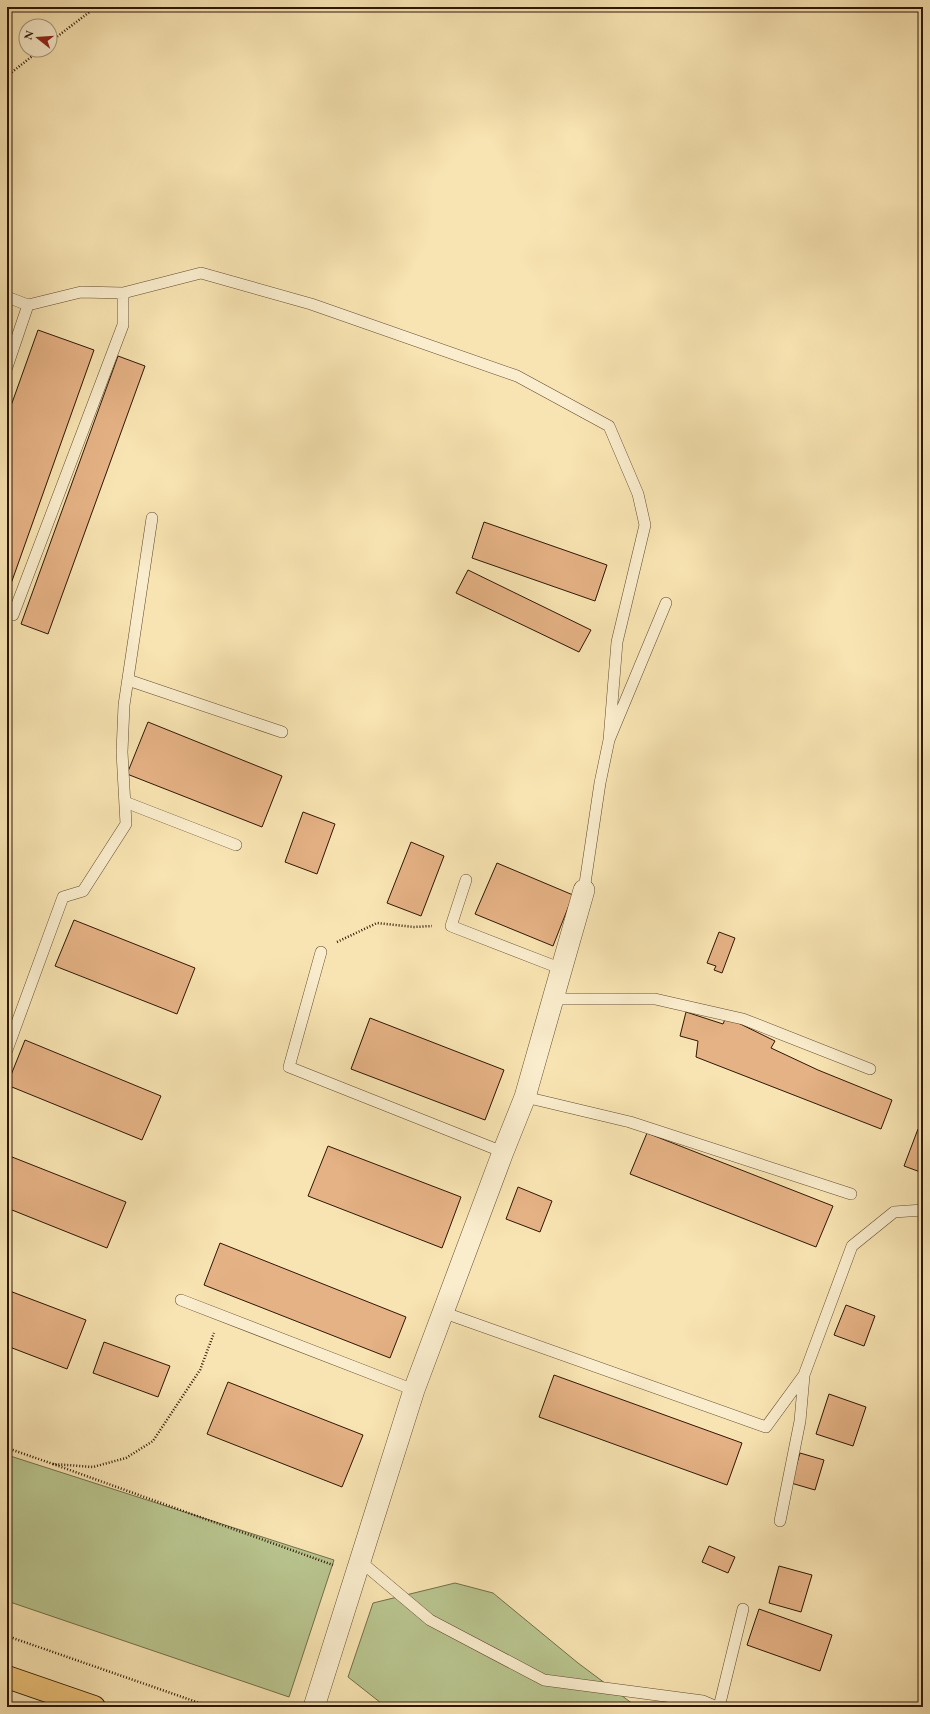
<svg xmlns="http://www.w3.org/2000/svg" width="930" height="1714" viewBox="0 0 930 1714" font-family="'EB Garamond',serif">
<style>
.green{fill:#b9c58f;stroke:#736e4a}
.building{fill:#e5b285;stroke:#2d1605}
.lines{fill:none;stroke-linecap:round;stroke-linejoin:round}
.service-casing{stroke:#604a30;stroke-width:12}
.minor-casing{stroke:#604a30;stroke-width:22}
.primary-casing{stroke:#2d1605;stroke-width:24}
.path{stroke:#2d1605;stroke-width:2.5;stroke-dasharray:1 2;stroke-linecap:butt}
.service{stroke:#faedcd;stroke-width:11}
.minor{stroke:#faedcd;stroke-width:21}
.primary{stroke:#ecc279;stroke-width:22}
</style>
<rect width="100%" height="100%" fill="#f8e4b2"/>
<filter id="stains"><feTurbulence type="fractalNoise" baseFrequency=".005" numOctaves="4"/><feColorMatrix values="0 0 0 0 .2 0 0 0 0 .09 0 0 0 0 .02 0 0 0 .5 -.17"/></filter>
<radialGradient id="worn" r=".72"><stop offset=".6" stop-color="#630" stop-opacity="0"/><stop offset="1" stop-color="#630" stop-opacity=".3"/></radialGradient>
<path class="green" d="M7,1455l327,105 -45,137 -282,-96z
M455,1583l38,10 85,70 59,44h-251l-38,-30 25,-74z"/>
<path class="building" d="M38,330l56,20 -87,245v-178z
M118,356l27,10 -97,268 -27,-10z
M484,522l123,43 -12,36 -123,-43z
M468,570l123,60 -12,22 -123,-59z
M148,722l134,54 -20,51 -135,-53z
M303,812l32,12 -18,50 -32,-12z
M411,842l33,14 -23,60 -34,-13z
M497,863l76,32 -20,51 -78,-32z
M74,920l121,48 -18,46 -122,-48z
M719,932l16,6 -13,35 -8,-3 2,-4 -9,-3z
M686,1012l37,12 3,-7 49,24 -4,7 47,22 74,30 -11,29 -185,-72 2,-16 -18,-5z
M370,1018l134,52 -19,50 -134,-51z
M25,1040l136,56 -19,44 -135,-55z
M918,1129l5,2v42l-19,-7z
M647,1133l186,73 -17,41 -186,-73z
M328,1146l133,51 -19,51 -134,-52z
M7,1155l119,47 -19,46 -100,-40z
M518,1187l34,14 -12,31 -34,-13z
M220,1243l186,74 -16,41 -186,-73z
M7,1290l79,30 -19,49 -60,-23z
M846,1305l29,11 -11,30 -30,-11z
M104,1342l66,24 -12,31 -65,-24z
M554,1375l188,68 -15,42 -188,-68z
M228,1382l135,53 -21,52 -135,-53z
M829,1394l37,13 -13,39 -37,-12z
M800,1453l24,7 -9,30 -24,-7z
M709,1546l26,11 -7,16 -26,-11z
M779,1566l33,9 -11,37 -32,-9z
M759,1609l73,26 -12,36 -73,-26z"/>
<g class="lines">
<g class="service-casing">
<path id="service" d="M123,293l78,-20 110,31 206,72 92,50 29,68 7,31 -28,117 -8,98
M7,297l21,8
M7,367l21,-62 53,-13 42,1v32l-110,290
M128,680l154,52
M125,802l111,43
M466,880l-15,46 111,43
M584,890l16,-107 9,-43 57,-137
M321,952l-32,115 214,85
M553,999h102l88,20 127,50
M7,1050l56,-153 20,-6 43,-67 -4,-72 2,-47 28,-187
M525,1097l105,25 221,72
M181,1300l233,90
M442,1312l324,115 38,-52 48,-129 42,-34 29,-2
M780,1521l20,-100 4,-45
M360,1561l70,59 114,60 159,21 14,6
M719,1707l24,-98"/>
</g>
<g class="minor-casing">
<path id="minor" d="M314,1707l100,-317 89,-238 22,-55 59,-207"/>
</g>
<g class="primary-casing">
<path id="primary" d="M7,1677l87,30"/>
</g>
<path class="path" d="M50,42l46,-35
M7,76l33,-26
M337,942l40,-19 37,4 18,-1
M7,1448l46,16 40,3 33,-9 27,-17 47,-71 14,-37
M53,1464l280,101
M7,1636l204,71"/>
<use href="#service" class="service"/>
<use href="#minor" class="minor"/>
<use href="#primary" class="primary"/>
</g>
<rect width="930" height="1714" fill="none" stroke="#f8e4b2" stroke-width="24"/>
<rect x="8" y="8" width="914" height="1698" fill="none" stroke="#2d1605" stroke-width="2"/>
<rect x="12" y="12" width="906" height="1690" fill="none" stroke="#2d1605"/>
<g transform="translate(38 38) rotate(287)"><circle r="19" fill="#faedcd" stroke="#a8977d"/>
<path d="M0-3L7 15L0 10L-7 15Z" fill="#8f2418"/>
<text y="-6" font-size="11" font-weight="bold" text-anchor="middle" fill="#2d1605">N</text>
</g>
<rect width="100%" height="100%" filter="url(#stains)"/>
<rect width="100%" height="100%" fill="url(#worn)"/>
</svg>
